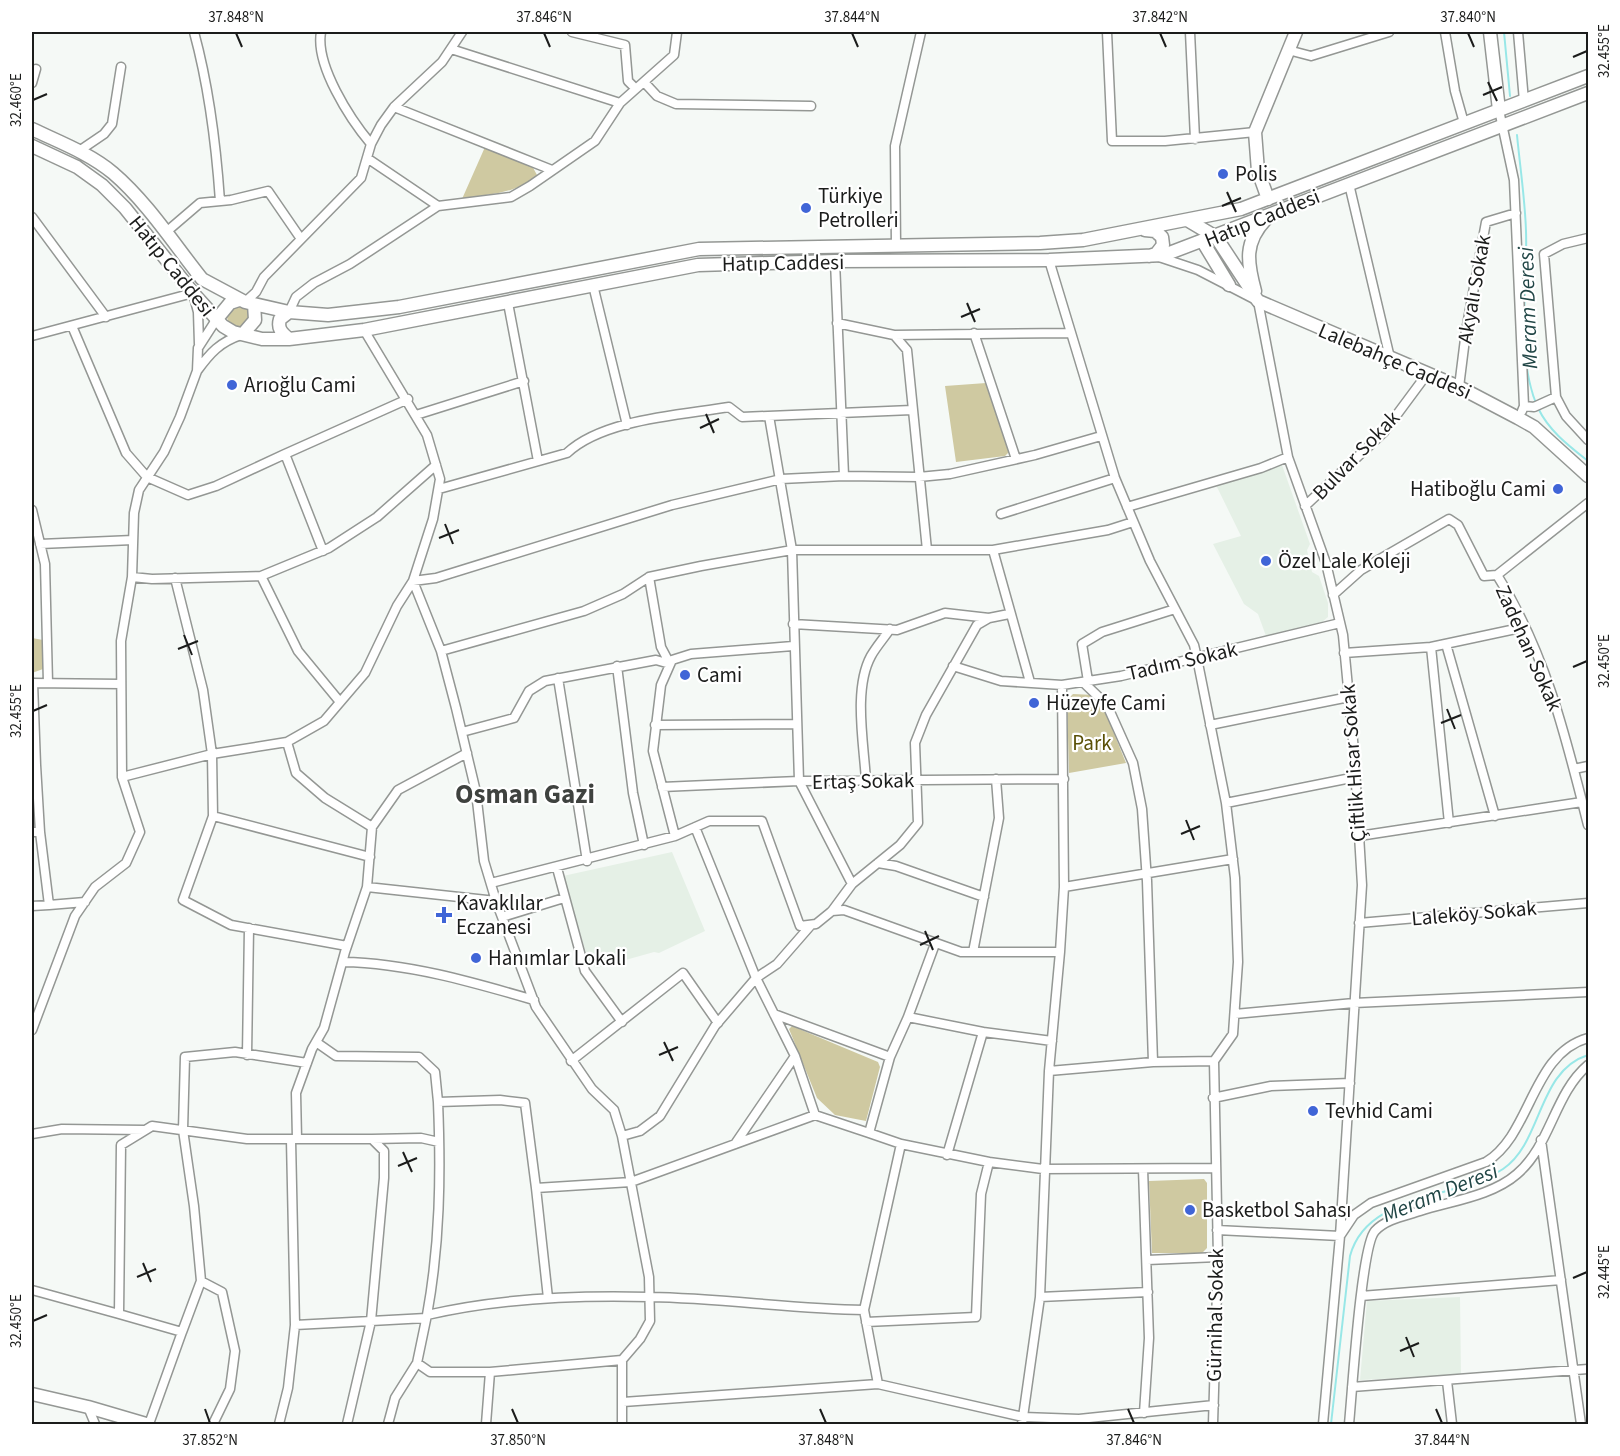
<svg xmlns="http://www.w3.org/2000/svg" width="1620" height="1456" viewBox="0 0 1620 1456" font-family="'Source Sans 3',sans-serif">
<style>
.built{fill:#e5f0e6}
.green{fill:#cfc9a1}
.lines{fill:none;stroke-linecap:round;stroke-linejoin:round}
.stream{stroke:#98e7e7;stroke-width:2}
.street-casing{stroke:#949794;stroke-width:11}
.secondary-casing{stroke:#949794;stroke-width:15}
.street{stroke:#fff;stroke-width:8}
.secondary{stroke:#fff;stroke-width:12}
.ticks{fill:none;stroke:#1b1c1b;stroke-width:2}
.poi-dot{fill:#4065d7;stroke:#fff;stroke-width:2}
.labels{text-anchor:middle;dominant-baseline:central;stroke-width:4.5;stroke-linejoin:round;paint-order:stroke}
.poi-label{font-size:21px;fill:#1b1c1b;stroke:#fff;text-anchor:start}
.street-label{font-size:21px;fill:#1b1c1b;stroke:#fff}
.park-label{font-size:21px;fill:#5a5007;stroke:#fff}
.water-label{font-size:22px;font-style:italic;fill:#214646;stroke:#fff}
.district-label{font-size:27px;font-weight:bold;fill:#3f423f;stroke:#fff}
.neatline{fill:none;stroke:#1b1c1b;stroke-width:2}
.ticks-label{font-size:15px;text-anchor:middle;fill:#1b1c1b}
</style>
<rect width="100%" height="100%" fill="#f5f9f6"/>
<path class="built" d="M1282,465l28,79 -3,6 5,22 7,4 9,27v14l-6,5 -56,14 -8,-22 -14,-10 -31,-60 28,-8 -25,-51z
M672,852l33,79 -46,22 -5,-1 -57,16 -8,-5 -26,-87z
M1460,1297l1,78 -101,5 7,-79z"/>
<path class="green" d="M485,147l46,17 6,11c-20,19 -49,19 -75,24z
M227 316a11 11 0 1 1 22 0a11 11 0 1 1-22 0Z
M986,383l23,69 -4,4 -49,6 -11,-76z
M32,638l11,2v29l-11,4z
M1073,694l21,1 9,11 23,57 -57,10 -2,-73z
M792,1026l86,36 2,5 -14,54 -31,-6 -18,-17 -28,-69z
M1204,1179l3,4v65l-5,5h-50l-3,-72z"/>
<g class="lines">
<path class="stream" d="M1504,32l6,64
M1517,135c3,32 8,64 9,96 2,55 -11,126 12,177 11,23 31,38 50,53
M1331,1424l19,-168c17,-64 106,-56 153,-87 40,-27 34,-98 85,-114"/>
<g class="street-casing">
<path id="street" d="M194,32c15,55 22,111 26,169
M321,32c-6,33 29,87 50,112
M572,32l53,13 3,36 7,7
M1107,32l5,109h53l90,-9
M1190,32l5,107
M1445,32l10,59 9,32
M1518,32l6,69
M451,49l169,54
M1288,50l23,6 78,-24
M644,82l13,14 19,8 135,2
M32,83l4,-14
M394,107l158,63
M1499,110l15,70 10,226
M79,151l25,-17 8,-10 9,-57
M367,158l71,48 73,-9 19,-11 65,-45 25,-38 54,-48 3,-23
M1349,184l41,174
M32,217l74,100
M165,233l35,-30 31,-3 37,-9 33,48
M896,245l-1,-99 26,-114
M1159,257l39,13 60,31 30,156 38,106 17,72 11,116 8,134 -22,351 -123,-6
M1049,260l66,218 35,83 44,84 3,13 29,145 9,75 3,84 -5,72 -19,27 -61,1 -104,9
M835,261l9,215
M593,285l34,140
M245,302l11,-10 8,-15 97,-99 10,-34 10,-19 13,-18 48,-45 20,-30
M508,303l30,158
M289,312l7,-15 18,-14 36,-19 88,-58
M837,323l57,12 13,15 20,200
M72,326l54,127 21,24 41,18 28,-9 69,-32 38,97
M364,330l63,105 13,44 -7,40 -20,62 28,70 15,57 20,84 8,69 12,40 40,106 56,82 22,21 8,26 27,141 1,44 -10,18 -18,21v64
M974,333l42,126
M894,335l175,-2
M32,336l161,-43 5,19 1,32
M197,371c13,-18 23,-29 44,-36
M1459,387l7,-56 20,-109 30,-9
M1556,397l10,19 22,24
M1522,411l2,-5 10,1 22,-10 -12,-143 19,-10 25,-6
M416,415l108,-34
M769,416l23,134 7,231 53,103
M285,454l123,-55
M439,489l128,-36c36,-34 114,-38 162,-46l13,10 170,-7
M1305,506l79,-74 43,-58
M1127,507l134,-39 27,-11
M32,510l13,54 3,119
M1001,514l114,-36
M40,544l93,-4
M993,550l37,132
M1497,575c49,78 69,163 91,250
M132,577l20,2 109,-3
M649,577l12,70 9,17
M1333,595l28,-25 88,-51 9,6 26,51 13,-1 91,-72
M793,624l104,6 48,-17 44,5
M1446,644l49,172
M441,651l143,-40 39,-17 26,-17 52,-11 91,-16h201l115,-20 25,-8
M1344,653l87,-6
M617,666l16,127 11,52
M953,666l48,15 61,4 59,-9 219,-53
M558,678l29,183
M1088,681l-6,-37 20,-12 73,-23
M1083,682l24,23 26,58 9,46 5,72 6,181
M32,683l89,1
M33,683l3,82
M340,702l-42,-51 -37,-75 68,-28 48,-31 59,-52
M655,725l142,-1
M1210,725l139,-28
M462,732l52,-14 15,-27 16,-10 111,-21 14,4
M287,742l-75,12 1,62 -30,84 48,25 116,21
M32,765h4l4,67
M1574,769l14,-3
M122,777l90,-23 -9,-64 -28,-112
M866,781c-2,-37 -13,-92 5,-125 5,-9 13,-18 19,-27
M662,787l137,-6 265,-2
M1226,803l130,-26
M213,816l157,41
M1449,823l-18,-176 94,-20
M372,827l-47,-29 -29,-25 -9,-31 37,-21 41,-48 32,-67 16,-25 23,-3 236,-73 109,-26 63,-3 75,1 31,-3 85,-19 66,-19
M695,827l61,151 21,-14 34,-39
M32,832h8l9,73 36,-3
M675,836l-22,-85 8,-66 11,-25 19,-6 102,-8
M1359,836l223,-34
M878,863l18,3 88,31
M557,868l28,103 37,51
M491,883l184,-47 34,-15h53l38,105 16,-2 16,-13 20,-27 48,-39 18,-22 -3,-80 11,-28 51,-90 12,-7 20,-4
M367,887l5,-60 26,-37 69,-37
M1064,887l169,-28
M32,906l17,-1
M832,911l12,-1 117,42h99
M502,917l62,-19
M1359,923l229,-20
M973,952l26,-134 -3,-39
M343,962c64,1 129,20 191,38
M774,1014l116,43
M1235,1014l119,-11 234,-11
M908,1017l27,-73
M32,1030l43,-114 20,-29 31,-24 14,-31 -18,-55 -1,-136 11,-64 2,-64 5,-23 25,-38 16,-35 17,-46 1,-23 18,-28
M316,1042l20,14 83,1 16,15 3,30
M247,1055l2,-127
M795,1056l20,59
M571,1061l112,-88 35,50
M1213,1098l58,-12 79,-3
M32,1134l30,-5 83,1
M622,1136l18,-5 20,-15 55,-90 41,-48 39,78 -60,88
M297,1139l-1,-46 16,-44 12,-21 21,-76 22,-65 129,14
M372,1139l49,-1 18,4
M291,1140l4,185
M1541,1140l40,284
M901,1144l-32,-11 21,-76 18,-40 75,15
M947,1155l36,-123 69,9
M989,1162l54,7 172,-1
M1143,1169l6,169 -5,75
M1147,1260l71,-3
M201,1281l21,11 13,59 -5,38 -17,35
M32,1290l87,24 2,-169 31,-19 95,13h125l12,12v27l-13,143 -76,4 -7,63 -9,36
M1361,1296l200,-16
M1040,1297l108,-5
M548,1298l-12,-110 95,-6 184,-67 54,18
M864,1310l37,-166 88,18 -8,32 -5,123 -110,5
M119,1314l63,18 -33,92
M427,1315c13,-71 14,-141 11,-213l62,-2 25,3 11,85
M182,1332l19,-51 -7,-75 -11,-76 2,-73 50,-5 72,11
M490,1372h-60l-13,-9 10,-48c72,-17 149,-20 223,-18 71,1 142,12 214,13l14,74 145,33 56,2 135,-14
M1447,1381l5,43
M1352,1387l236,-18
M623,1402l255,-18
M88,1407l7,17
M347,1424l24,-103 55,-3
M388,1424l7,-26 22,-35
M486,1424l4,-52 132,-12
M1022,1424l18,-127 9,-226 11,-119 4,-65 -2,-202
M1213,1424l5,-167 -4,-196
M1323,1424l17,-188 14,-21 17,-12 115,-41c46,-28 45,-108 102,-124
M1349,1424c3,-29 12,-178 26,-193 11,-12 30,-15 45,-20 31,-10 72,-15 97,-37 34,-29 37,-80 71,-109"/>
</g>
<g class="secondary-casing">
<path id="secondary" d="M1490,32l9,78
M32,129c27,13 57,24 81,44 34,29 61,71 89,106l43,23 44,10 39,3 71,-8 300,-58 341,-6 43,-3 158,-31 347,-133
M32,146l45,21 25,18 23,23 68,85 30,33 10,6 29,7h27l75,-9 334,-65 137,-4 214,-1 115,-5 424,-162
M1268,199l-10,-28 -3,-39 41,-100
M1189,221l27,16 42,64 201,86 59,31 16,9 54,49
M1145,230l10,1 7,6 1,8 -7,9 -7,2
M1203,242l26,43
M1255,291c-8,-29 -11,-49 11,-72
M216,320l14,-17 9,-3
M243,334l12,-14 -1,-16
M289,339c-7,-6 -12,-10 -9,-20l9,-7
M32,1394l56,13 58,17"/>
</g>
<use href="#street" class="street"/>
<use href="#secondary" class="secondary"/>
</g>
<path class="ticks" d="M236,33l6,14M544,33l6,14M852,33l6,14M1160,33l6,14M1468,33l6,14M1573,57l14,-6M1488,82l9,19M1483,95l19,-8M33,100l14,-6M1227,192l9,20M1222,206l19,-8M967,303l8,19M961,317l19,-8M706,414l8,19M700,428l19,-9M445,524l8,20M439,538l20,-8M184,635l8,20M178,649l20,-8M1573,667l14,-6M1447,709l8,20M33,711l14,-6M1441,723l20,-8M1186,820l8,20M1181,834l19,-8M925,931l8,19M920,945l19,-9M664,1042l9,19M659,1055l19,-8M403,1152l9,20M398,1166l19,-8M143,1263l8,19M137,1277l19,-8M1573,1278l14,-6M33,1321l14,-6M1406,1337l8,20M1400,1351l19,-8M205,1409l5,14M512,1409l6,14M820,1409l6,14M1128,1409l6,14M1436,1409l6,14"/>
<g class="poi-dot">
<circle cx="1223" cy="174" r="6"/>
<circle cx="806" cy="208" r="6"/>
<circle cx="232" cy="385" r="6"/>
<circle cx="1558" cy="489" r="6"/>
<circle cx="1266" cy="561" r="6"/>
<circle cx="685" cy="675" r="6"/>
<circle cx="1034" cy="703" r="6"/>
<path d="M441 906h6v6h6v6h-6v6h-6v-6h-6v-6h6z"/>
<circle cx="476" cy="958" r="6"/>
<circle cx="1313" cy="1111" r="6"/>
<circle cx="1190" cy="1210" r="6"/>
</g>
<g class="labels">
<g class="poi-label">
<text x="1235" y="174">Polis</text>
<text x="818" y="196">Türkiye<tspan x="818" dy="24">Petrolleri</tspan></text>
<text x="244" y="385">Arıoğlu Cami</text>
<text x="1546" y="489" text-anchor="end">Hatiboğlu Cami</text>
<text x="1278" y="561">Özel Lale Koleji</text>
<text x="697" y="675">Cami</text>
<text x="1046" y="703">Hüzeyfe Cami</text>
<text x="456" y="903">Kavaklılar<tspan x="456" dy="24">Eczanesi</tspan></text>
<text x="488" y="958">Hanımlar Lokali</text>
<text x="1325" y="1111">Tevhid Cami</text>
<text x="1202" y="1210">Basketbol Sahası</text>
</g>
<g class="street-label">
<text transform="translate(1262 218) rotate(-22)">Hatıp Caddesi</text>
<text transform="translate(783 263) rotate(-1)">Hatıp Caddesi</text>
<text transform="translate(172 266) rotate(51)">Hatıp Caddesi</text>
<text transform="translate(1474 289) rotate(-80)">Akyalı Sokak</text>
<text transform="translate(1395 361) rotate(23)">Lalebahçe Caddesi</text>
<text transform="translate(1356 455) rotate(-46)">Bulvar Sokak</text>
<text transform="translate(1529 648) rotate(66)">Zadehan Sokak</text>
<text transform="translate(1182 661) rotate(-13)">Tadım Sokak</text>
<text transform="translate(1353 763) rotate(-94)">Çiftlik Hisar Sokak</text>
<text transform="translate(863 781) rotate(-1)">Ertaş Sokak</text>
<text transform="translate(1474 913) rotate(-5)">Laleköy Sokak</text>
<text transform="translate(1215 1315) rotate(-89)">Gürnihal Sokak</text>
</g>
<g class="park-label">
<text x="1092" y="743">Park</text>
</g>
<g class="water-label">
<text transform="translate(1528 308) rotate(-92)">Meram Deresi</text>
<text transform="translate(1440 1193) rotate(-22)">Meram Deresi</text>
</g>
<g class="district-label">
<text x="525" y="794">Osman Gazi</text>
</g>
</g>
<rect width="1620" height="1456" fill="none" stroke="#ffffff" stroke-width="66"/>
<rect x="33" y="33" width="1554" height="1390" class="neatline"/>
<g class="ticks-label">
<text x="236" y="22">37.848°N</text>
<text x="544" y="22">37.846°N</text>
<text x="852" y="22">37.844°N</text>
<text x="1160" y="22">37.842°N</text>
<text x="1468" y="22">37.840°N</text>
<text transform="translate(1604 51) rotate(-90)" y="5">32.455°E</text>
<text transform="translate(16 100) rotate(-90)" y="5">32.460°E</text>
<text transform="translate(1604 661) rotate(-90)" y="5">32.450°E</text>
<text transform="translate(16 711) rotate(-90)" y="5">32.455°E</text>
<text transform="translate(1604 1272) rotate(-90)" y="5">32.445°E</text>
<text transform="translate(16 1321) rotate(-90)" y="5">32.450°E</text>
<text x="210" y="1445">37.852°N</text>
<text x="518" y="1445">37.850°N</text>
<text x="826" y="1445">37.848°N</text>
<text x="1134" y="1445">37.846°N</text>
<text x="1442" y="1445">37.844°N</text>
</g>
</svg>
